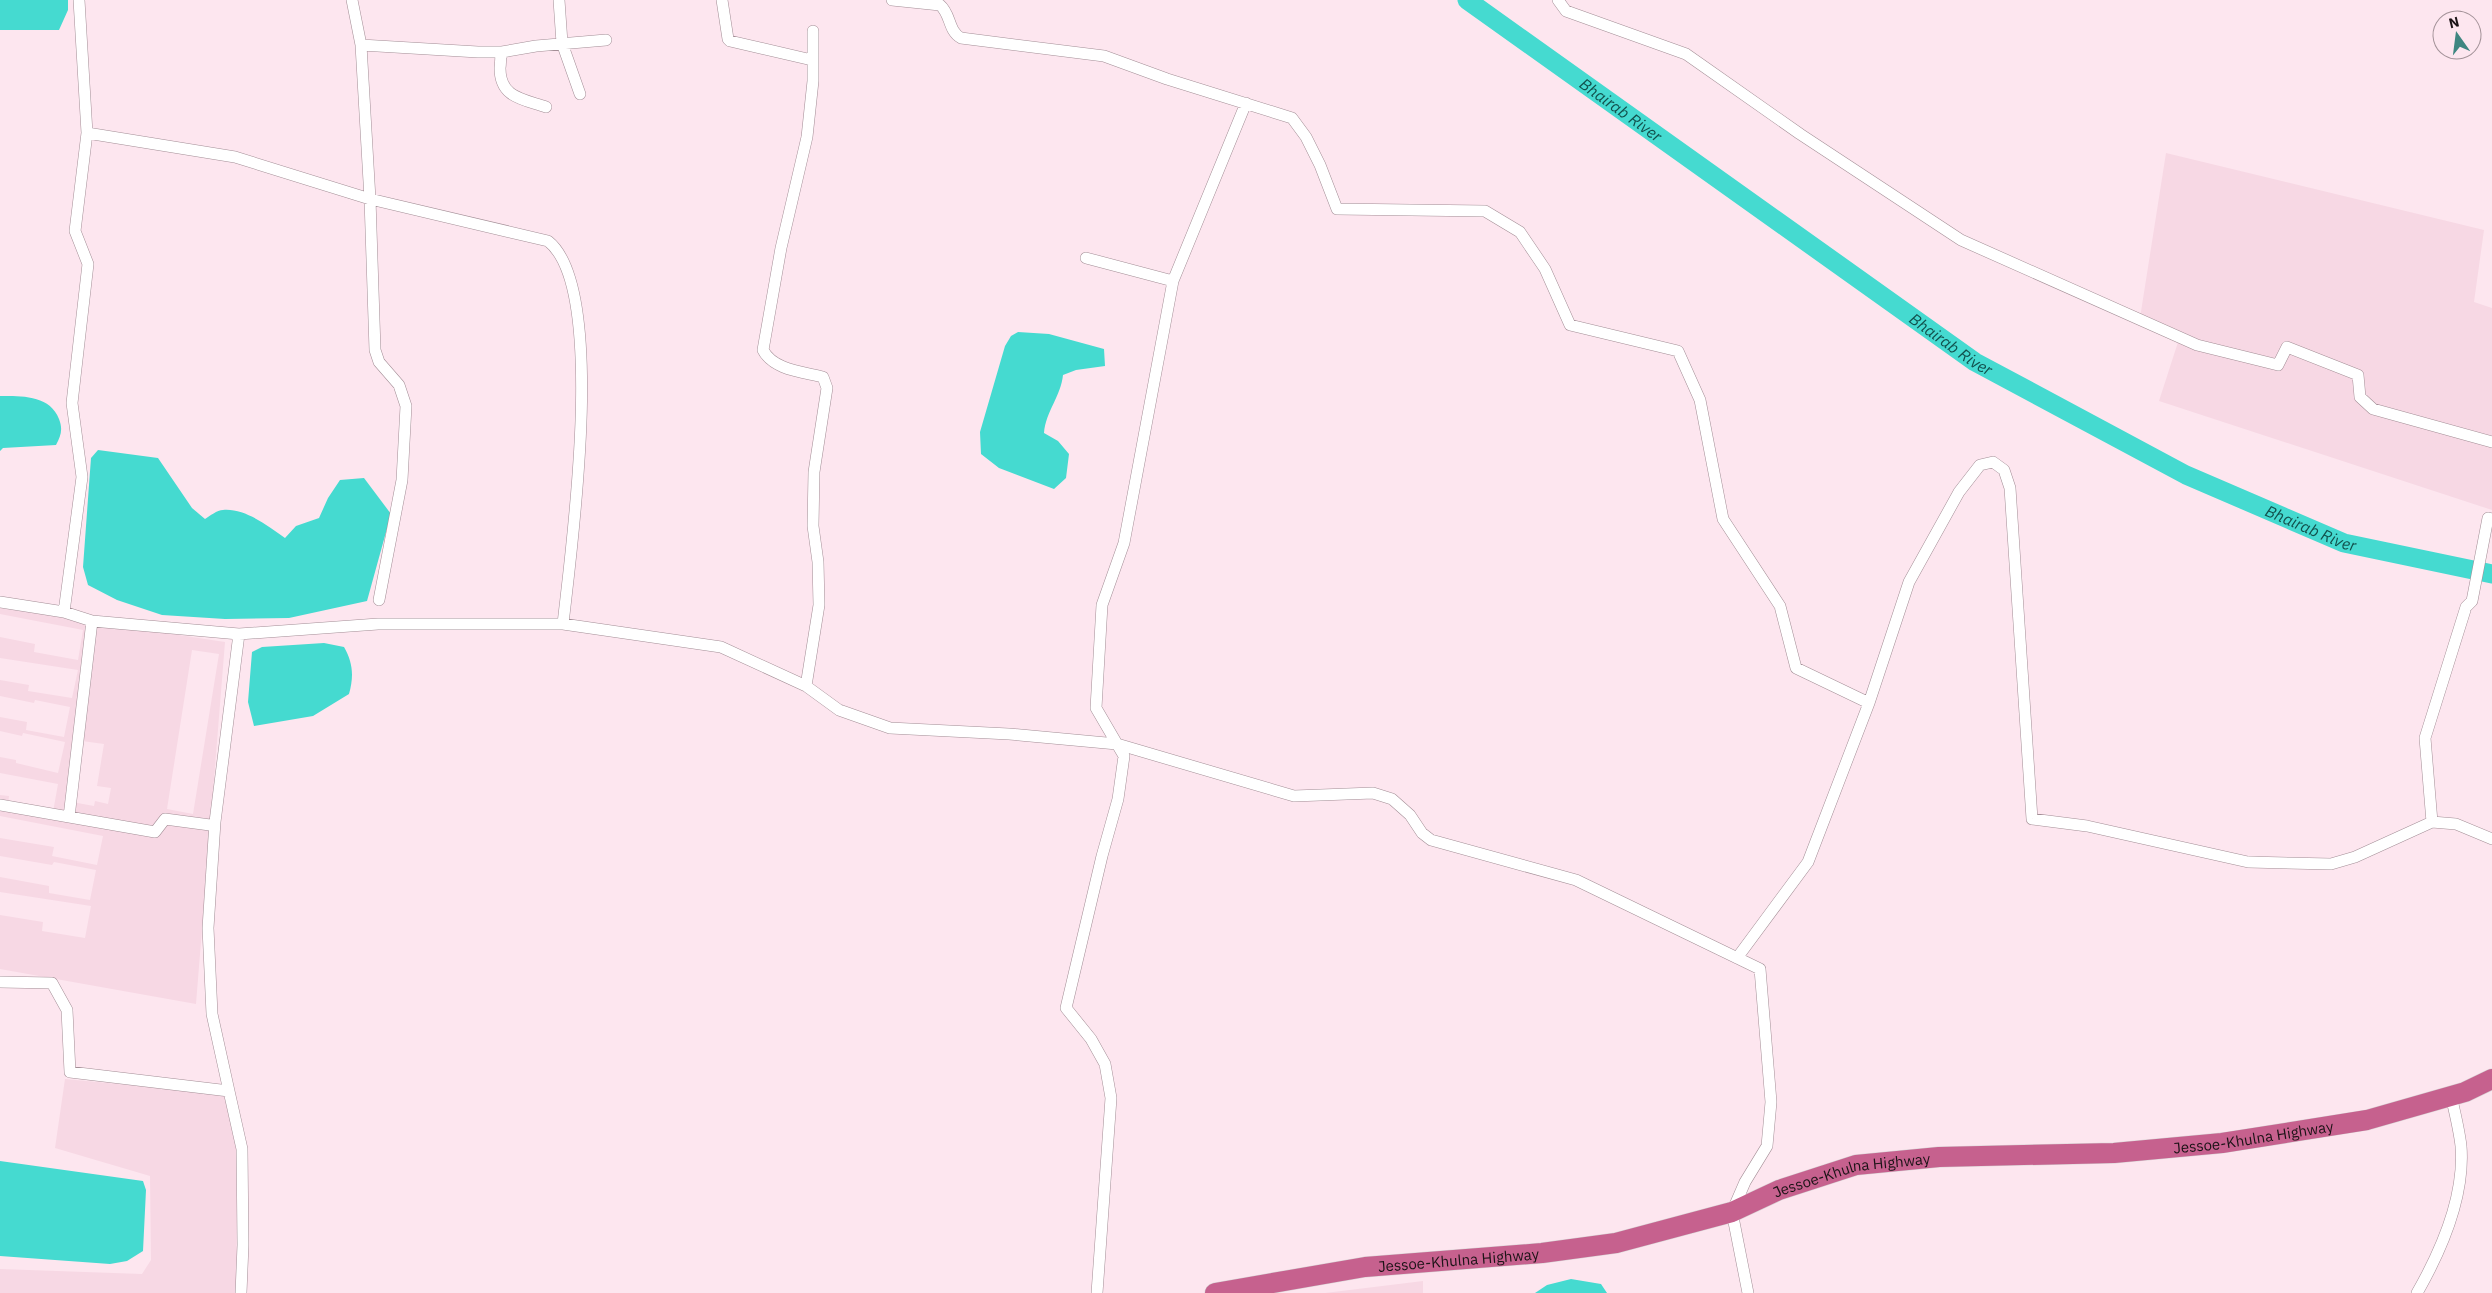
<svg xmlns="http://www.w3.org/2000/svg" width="2492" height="1293" viewBox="0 0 2492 1293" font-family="'IBM Plex Sans',sans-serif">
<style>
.built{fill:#f7d8e4;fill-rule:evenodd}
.water{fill:#45dad0}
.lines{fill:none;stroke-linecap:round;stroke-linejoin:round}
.river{stroke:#45dad0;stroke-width:19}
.street-casing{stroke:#a38e96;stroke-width:12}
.highway-casing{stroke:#d6d5d5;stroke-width:21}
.street{stroke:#fff;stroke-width:11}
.highway{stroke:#c6618e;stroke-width:20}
.labels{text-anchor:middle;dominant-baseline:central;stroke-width:4;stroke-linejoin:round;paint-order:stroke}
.street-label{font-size:15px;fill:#1b1316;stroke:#fde6ef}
.water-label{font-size:16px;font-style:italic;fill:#12514d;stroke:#fde6ef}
</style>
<rect width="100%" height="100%" fill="#fde6ef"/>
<path class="built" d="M2166,153l318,77 -10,72 18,6v202l-333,-109 20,-62 -39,-21z
M0,608l225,34 -29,362 -196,-35v-54l43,7 -1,9 43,7 6,-32 -91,-14v-15l49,9v7l41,7 6,-30 -42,-8 -2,3 -52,-9v-18l54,9 -2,9 45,9 6,-29 -103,-20v-21l9,1 -1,8 45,8 5,-28 -58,-11v-16l16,3v3l42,10 7,-31 -42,-9 -1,3 -22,-5v-14l27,5 -1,8 38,7 6,-30 -35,-7 -1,3 -34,-7v-16l29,5 -1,6 44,7 6,-28 -78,-12v-21l35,7 -1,8 44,8 5,-30 -83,-16zM192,650l27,4 -26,160 -26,-5zM82,741l22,3 -7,42 14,2 -3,16 -13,-3 -1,5 -22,-4z
M65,1079l159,15 12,53 1,146h-237v-24l142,5 9,-14 -1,-84 -95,-28z
M1423,1281v12h-98z"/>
<path class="water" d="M0,0h68v10l-9,20h-59z
M1018,332l31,2 55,15 1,17 -29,4 -13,5c-2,21 -17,36 -19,58l14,8 11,13 -3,24 -12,11 -55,-21 -18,-14 -1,-22 25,-86 6,-10z
M0,396c21,0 50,-1 59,23 4,10 2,17 -3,26l-53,3 -3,3z
M98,450l60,8 34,50 13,11c5,-3 12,-9 18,-9 22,-2 45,16 62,28l11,-12 23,-8 9,-20 12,-18 24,-2 27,36 -24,87 -78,17 -64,1 -63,-4 -45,-15 -29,-15 -5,-18 8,-109z
M324,643l20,4c9,16 10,29 5,47l-36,22 -59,10 -6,-24 4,-50 10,-5z
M0,1161l143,20 3,9 -3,61 -16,10 -17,3 -110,-8z
M1571,1279l30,5 6,9h-72l12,-8z"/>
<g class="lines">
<path class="river" id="s1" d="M1467,0l508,362 211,113 158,68 148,31"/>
<g class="street-casing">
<path id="street" d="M79,0l8,133 148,24 135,42 178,42c60,47 23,309 15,383l158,23 85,39 33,24 51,18 119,6 108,10 7,12 -6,43 -16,57 -36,152 25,31 14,25 6,34 -14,195
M352,0l9,45 9,154 5,151 4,12 20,23 7,21 -4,74 -23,120
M559,0l3,43 18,51
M722,0l6,39 2,2 82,19
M892,0l48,5c11,9 8,26 21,33l143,18 63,23 125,39 14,19 14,28 17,44 148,2 35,21 25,37 25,56 108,26 22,49 23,119 57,87 16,62 73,35
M1558,0l8,11 120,43 114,80 161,106 236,105 81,20 9,-18 71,28 2,22 13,12 119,33
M361,45l117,7h24l34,-6 70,-6
M502,52c-2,5 -1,10 -2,16 0,30 23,31 46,39
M1246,103l-73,178 -49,262 -22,62 -6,103 21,36 177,52 79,-3 19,6 18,16 12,18 9,7 145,40 184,89 11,133 -4,44 -22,36 -13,30 16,81
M1086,258l87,23
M0,602l64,10 28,9 147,13 139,-10h185
M64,612l18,-135 -10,-74 16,-139 -13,-33 12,-98
M806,686l13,-81 -1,-43 -5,-36 1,-54 13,-84 -4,-11c-20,-5 -50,-7 -60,-27l18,-102 26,-111 6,-56v-50
M0,805l155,27 10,-13 45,6
M69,817l23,-196
M2432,822l-7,-84 41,-131 6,-6 16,-83 4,1
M1737,958l71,-96 61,-159 40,-121 50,-90 21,-27 13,-3 11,8 6,18 22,331 55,7 161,36 83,2 24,-7 77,-35 24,2 36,15
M0,982l52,1 15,27 3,62 159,19 13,58 1,96 -2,48
M229,1091l-17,-77 -4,-86 7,-106 24,-188
M2417,1293c24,-42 48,-98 44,-147 -2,-17 -6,-33 -10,-50"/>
</g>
<g class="highway-casing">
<g id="highway">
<path id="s2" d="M1215,1293l150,-26 177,-14 74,-10 116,-31 47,-22 77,-25 83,-8 175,-4 108,-10 145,-23 98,-28 27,-13"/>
</g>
</g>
<use href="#street" class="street"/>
<use href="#highway" class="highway"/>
</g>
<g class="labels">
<g class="street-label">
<text stroke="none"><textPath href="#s2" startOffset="1056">Jessoe-Khulna Highway</textPath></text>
<text stroke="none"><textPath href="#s2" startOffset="651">Jessoe-Khulna Highway</textPath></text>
<text stroke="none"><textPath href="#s2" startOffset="246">Jessoe-Khulna Highway</textPath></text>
</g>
<g class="water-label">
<text stroke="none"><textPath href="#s1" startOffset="189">Bhairab River</textPath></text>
<text stroke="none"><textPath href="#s1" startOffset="594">Bhairab River</textPath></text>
<text stroke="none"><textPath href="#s1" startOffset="999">Bhairab River</textPath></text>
</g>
</g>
<g transform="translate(2457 35) rotate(346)"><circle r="24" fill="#fde6ef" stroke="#a39298"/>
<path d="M0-4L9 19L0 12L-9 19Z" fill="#3f8681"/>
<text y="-8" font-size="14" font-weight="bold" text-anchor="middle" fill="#1b1316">N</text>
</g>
</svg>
